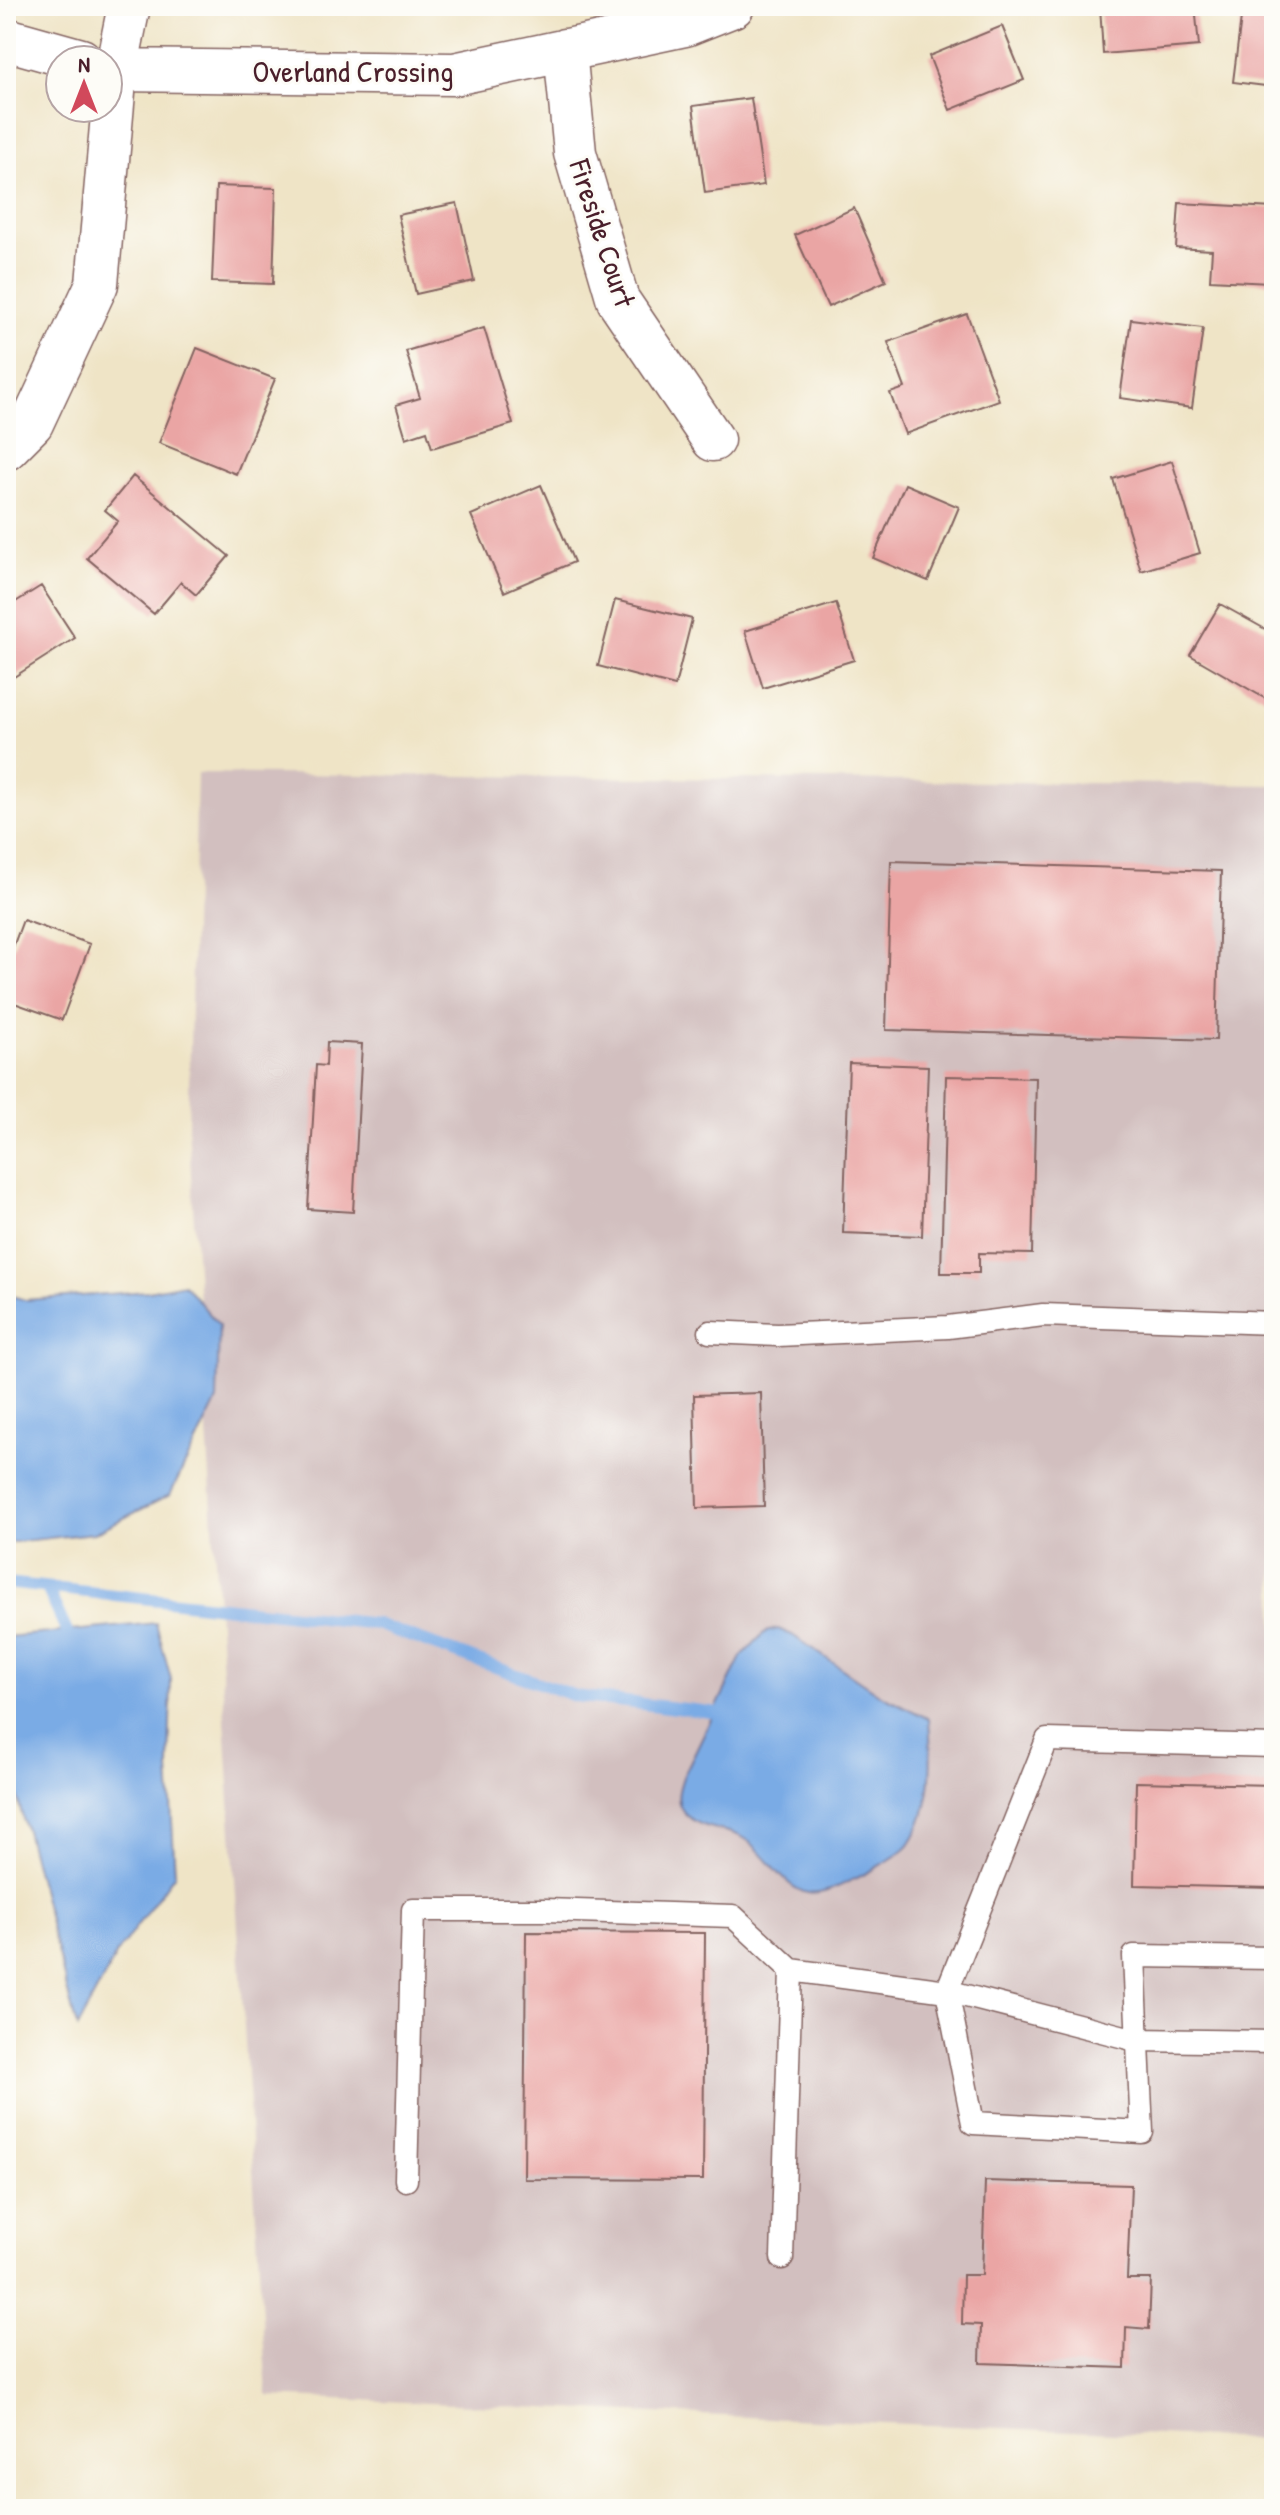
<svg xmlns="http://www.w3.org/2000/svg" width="1280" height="2515" viewBox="0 0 1280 2515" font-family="'Patrick Hand',sans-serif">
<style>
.industrial{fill:#d2bfbf}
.water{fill:#7aabe5;stroke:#626588;stroke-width:2}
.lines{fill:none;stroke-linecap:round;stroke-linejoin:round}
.stream{stroke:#7aabe5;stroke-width:12}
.building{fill:#eaa5a4}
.lane-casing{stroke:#846461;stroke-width:25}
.street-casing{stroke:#846461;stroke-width:45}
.lane{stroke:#fff;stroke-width:22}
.street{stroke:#fff;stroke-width:42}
.labels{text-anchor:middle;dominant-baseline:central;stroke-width:6;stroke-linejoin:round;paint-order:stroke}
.street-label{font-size:30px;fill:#4a1f2b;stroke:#fdfcf7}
</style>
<rect width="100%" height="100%" fill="#fdfcf7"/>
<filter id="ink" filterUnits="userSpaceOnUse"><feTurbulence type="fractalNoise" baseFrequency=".0125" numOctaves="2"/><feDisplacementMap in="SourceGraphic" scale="16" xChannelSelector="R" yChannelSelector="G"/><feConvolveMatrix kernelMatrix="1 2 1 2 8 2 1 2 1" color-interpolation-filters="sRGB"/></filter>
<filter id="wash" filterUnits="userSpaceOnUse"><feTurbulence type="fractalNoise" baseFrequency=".006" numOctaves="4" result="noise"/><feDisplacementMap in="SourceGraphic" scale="32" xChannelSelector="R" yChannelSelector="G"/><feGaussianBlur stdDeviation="1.8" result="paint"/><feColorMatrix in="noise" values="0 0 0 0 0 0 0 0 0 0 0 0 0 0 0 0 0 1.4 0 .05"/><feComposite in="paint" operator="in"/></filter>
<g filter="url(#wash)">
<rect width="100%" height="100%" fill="#efe4c6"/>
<path class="industrial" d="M197,773l1077,12v1655l-1007,-44 -79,-1271z"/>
<path class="water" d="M184,1284l35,41 -2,75 -47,95 -76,38 -88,10v-249l19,6 123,-9z
M156,1623l15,56 -2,89 6,106 -58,79 -40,75 -71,-275v-116z
M778,1629l14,6 87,59 50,25c3,41 5,88 -19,124 -7,11 -43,30 -56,36 -13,6 -32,17 -46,14 -25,-4 -43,-43 -64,-55 -20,-11 -47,-8 -61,-27 -8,-10 -4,-22 0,-34l58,-120 24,-25z"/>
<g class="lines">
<path class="stream" d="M6,1583l370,41 199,72 152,18
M47,1588l20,44"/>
</g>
<g id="blocks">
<path class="building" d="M1100,6h95l4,40 -96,8z
M1242,10l32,3v74l-41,-5z
M1002,26l22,54 -74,30 -21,-54z
M751,98l13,87 -59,8 -12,-87z
M216,186l60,2 -3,96 -61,-2z
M457,203l17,78 -58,13 -18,-79z
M1179,203l95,5 -4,75 -60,-3 2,-30 -36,-2z
M854,208l32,73 -58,26 -33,-72z
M967,314l32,86 -94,34 -15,-41 15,-5 -17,-46z
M1131,319l72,9 -11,80 -72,-10z
M484,328l29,96 -81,24 -5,-17 -21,7 -10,-33 24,-7 -14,-47z
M197,348l78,31 -39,95 -77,-31z
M1172,461l28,92 -59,18 -28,-92z
M133,476l96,80 -33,39 -15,-13 -27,32 -67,-56 31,-37 -13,-11z
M905,484l54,23 -31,74 -55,-23z
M541,485l33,77 -70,30 -33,-77z
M41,586l34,52 -69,44v-74z
M615,600l77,19 -17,67 -77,-20z
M836,603l18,57 -91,28 -18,-57z
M1220,604l54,30 -1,69 -83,-48z
M891,861l330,10 -5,169 -330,-10z
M23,920l67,24 -28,76 -56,-20v-34z
M327,1042l35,2 -9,168 -45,-3 8,-144 10,1z
M849,1063l79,3 -6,170 -79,-3z
M946,1076l90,2 -4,176 -53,-1v20h-38z
M761,1393l3,113 -67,2 -3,-113z
M1136,1782l138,3v103l-140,-3z
M526,1932l179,1 -2,247 -179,-1z
M985,2181l146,4 -4,94h24l-2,50 -23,-2 -1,41 -145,-5 1,-38 -19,-1 1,-49h19z"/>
</g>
</g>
<g filter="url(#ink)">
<use href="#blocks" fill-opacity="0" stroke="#846461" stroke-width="2"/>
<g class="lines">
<g class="lane-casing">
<path id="lane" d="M710,1332l68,3 170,-8 95,-12 231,8
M1274,1746l-227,-6 -100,251 26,132 169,9 -8,-176 140,2
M406,2180l7,-270h132l188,6 58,54 156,21 189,49 138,2
M782,2258l9,-288"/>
</g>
<g class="street-casing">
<path id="street" d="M6,39l75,21
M565,50l10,103 43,147 95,140
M108,68l8,2 338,4 231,-49 48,-19
M6,449l26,-26 65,-139 19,-214 13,-64"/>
</g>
<use href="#lane" class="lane"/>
<use href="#street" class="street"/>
</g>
</g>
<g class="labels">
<g class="street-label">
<text x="353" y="71">Overland Crossing</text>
<text transform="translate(603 233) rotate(72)">Fireside Court</text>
</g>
</g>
<rect width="1280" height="2515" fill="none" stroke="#fdfcf7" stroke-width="32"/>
<g transform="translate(84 84)"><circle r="38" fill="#fdfcf7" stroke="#b5a4a5" stroke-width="2"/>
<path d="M0-6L14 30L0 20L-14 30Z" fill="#d1495b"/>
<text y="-12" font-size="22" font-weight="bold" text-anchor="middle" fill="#4a1f2b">N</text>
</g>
</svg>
